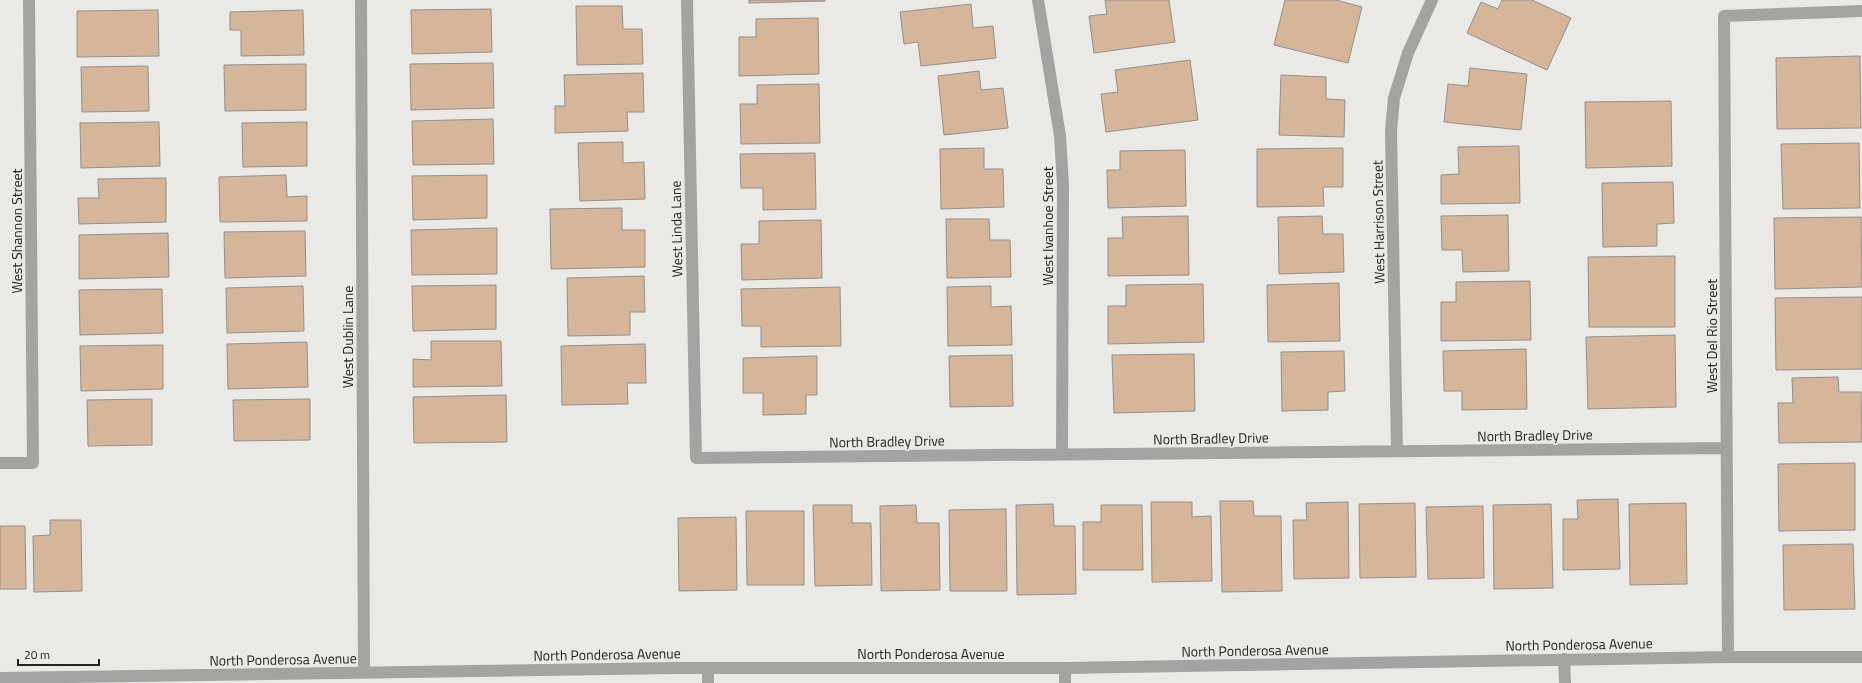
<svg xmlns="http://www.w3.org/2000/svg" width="1862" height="683" viewBox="0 0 1862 683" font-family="'Titillium Web',sans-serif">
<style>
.building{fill:#d5b69a;stroke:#938f8c}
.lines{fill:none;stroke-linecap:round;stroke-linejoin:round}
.minor{stroke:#a3a4a2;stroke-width:12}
.labels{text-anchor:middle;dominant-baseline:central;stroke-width:3.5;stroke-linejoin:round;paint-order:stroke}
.street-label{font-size:14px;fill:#242422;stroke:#eae9e5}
</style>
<rect width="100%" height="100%" fill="#eae9e5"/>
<path class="building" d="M749,0h76v1l-76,2z
M1105,0h64l6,42 -81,11 -5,-37 18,-2z
M1285,0h51l26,7 -14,56 -74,-18z
M1502,0h30l39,18 -24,52 -80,-37 14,-31 17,7z
M971,4l2,24 20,-2 3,32 -75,8 -3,-24 -14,2 -4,-32z
M576,6h46l1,23h19l1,35 -66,1z
M491,9l1,43 -80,2 -1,-44z
M158,10l1,46 -82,1v-46z
M303,10l1,45 -63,1v-26h-11v-18z
M818,18l1,56 -80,2v-39h17v-18z
M1860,56l1,72 -84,1 -1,-71z
M1190,60l8,60 -92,12 -5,-38 17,-2 -3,-22z
M493,63l1,45 -83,2 -1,-46z
M306,64v46l-81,1 -1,-46z
M148,66l1,45 -67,1 -1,-45z
M1470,68l57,6 -6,56 -77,-8 4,-38 20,2z
M979,71l2,19 22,-2 5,40 -64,7 -6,-59z
M643,73l1,39h-17l1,19 -73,2v-27h10l-1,-31z
M1281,75l45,2v22l19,1 -1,37 -65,-2z
M819,84l1,59 -79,1 -1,-40h17v-19z
M1671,101l1,65 -86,2 -1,-66z
M493,119l1,45 -81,1 -1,-44z
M159,122l1,44 -79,2 -1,-45z
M307,122v44l-64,1 -1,-44z
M623,142v21l21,-1 1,37 -65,2 -2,-58z
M1859,143l1,65 -77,1 -2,-65z
M1519,146l1,57 -79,1v-29l18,-1 -1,-27z
M984,148v21h19l1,38 -63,2 -1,-60z
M1343,148v39h-20l1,19 -67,1v-58z
M1185,150l1,56 -78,2 -1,-38h13v-19z
M815,153l1,56 -53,1v-22h-22l-1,-34z
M286,175l1,22 20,-1v25l-87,1 -1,-45z
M487,175v43l-74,2 -1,-44z
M166,178v44l-87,2 -1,-26h21l-1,-19z
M1673,182l1,41 -17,1v22l-54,1 -1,-64z
M622,208v22h23v37l-94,2 -1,-60z
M1508,215l1,56 -46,1 -1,-22h-20l-1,-34z
M1188,216l1,59 -81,1v-38h15l-1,-21z
M1322,216l1,18h20l1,38 -65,2 -1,-57z
M1861,217l1,70 -87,2 -1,-71z
M946,219h43l1,21h20l1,37 -64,1z
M821,220l1,58 -80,2 -1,-36h18v-23z
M497,228v46l-85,1 -1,-45z
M305,231l1,45 -81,2 -1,-46z
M168,233l1,44 -90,2v-44z
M1675,256v71h-86l-1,-70z
M644,276l1,36h-15v23l-62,1 -1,-58z
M1530,281l1,59 -90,1v-39h15v-20z
M1339,283l1,58 -72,1 -1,-57z
M1203,284l1,58 -96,2v-38h18v-21z
M496,285v44l-83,2 -1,-45z
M303,286l1,45 -77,2 -1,-45z
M991,286v21l20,-1 1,39 -64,1 -1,-59z
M840,287l1,59 -80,1v-21h-19l-1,-37z
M162,289l1,44 -83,2 -1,-45z
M1862,297v72l-86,1 -1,-72z
M1675,335l1,72 -88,2 -2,-72z
M431,341h70l1,45 -89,1v-28l18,1z
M307,342l1,45 -80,2 -1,-45z
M645,344l1,39h-19l1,21 -66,1 -1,-59z
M163,345v44l-82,2 -1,-45z
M1526,349l1,60 -65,1v-19h-18l-1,-40z
M1344,351l1,40 -17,1v18l-46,1 -1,-59z
M1194,354l1,57 -81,2 -2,-58z
M1012,355l1,51 -63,1 -1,-51z
M817,356v39h-11v19l-43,1v-22h-20v-35z
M1838,377l1,15h22l1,50 -83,1 -1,-40h15l-1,-25z
M506,395l1,47 -93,1 -1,-46z
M152,399v46l-64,1 -1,-46z
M310,399v41l-76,1 -1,-41z
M1855,463v67l-76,1 -1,-67z
M1618,499l2,70 -57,1v-51h15l-1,-19z
M1220,501h33l1,15h27l1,75 -60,1z
M1151,502h41v15l19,-1 1,65 -60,1z
M1348,502l1,76 -55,1 -1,-59h14l-1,-17z
M1415,503l1,74 -56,1 -1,-74z
M1686,503l1,81 -57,1 -1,-81z
M1053,504l1,22h21l1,68 -59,1 -1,-90z
M1551,504l2,84 -59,1 -1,-84z
M813,505h39v18h19l1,62 -57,1z
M916,505l1,18h22l1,67 -59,1 -1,-85z
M1101,505h41l1,65h-60v-48h18z
M1483,506l1,72 -56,1 -2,-72z
M1006,509l1,82h-57l-1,-81z
M746,511h58v74h-57z
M736,517l1,73 -58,1 -1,-73z
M50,520h31l1,71 -48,1 -1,-56 17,-1z
M0,526h25l1,63h-26z
M1853,544l2,65 -71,1 -1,-65z"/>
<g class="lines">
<path class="minor" d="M361,0l3,673
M687,0l9,458 1030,-10
M1038,0l22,136 3,49 -1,269
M1397,451l-6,-320 3,-33 14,-45 24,-53
M0,463h33l-4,-463
M1728,657l-4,-641 138,-5
M1564,659l1,24
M0,678l676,-10h389l663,-11h134
M708,683v-15
M1065,683v-15"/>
</g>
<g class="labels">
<g class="street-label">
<text transform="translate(1378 222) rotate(-91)">West Harrison Street</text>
<text transform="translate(1047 226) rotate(-90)">West Ivanhoe Street</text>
<text transform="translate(676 229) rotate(-91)">West Linda Lane</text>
<text transform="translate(16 231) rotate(-90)">West Shannon Street</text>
<text transform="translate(1711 336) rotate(-90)">West Del Rio Street</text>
<text transform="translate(347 337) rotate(-90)">West Dublin Lane</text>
<text transform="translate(1535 435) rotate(-1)">North Bradley Drive</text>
<text transform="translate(1211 438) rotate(-1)">North Bradley Drive</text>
<text transform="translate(887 441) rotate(-1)">North Bradley Drive</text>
<text transform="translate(1579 644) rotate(-1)">North Ponderosa Avenue</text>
<text transform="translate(1255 650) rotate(-1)">North Ponderosa Avenue</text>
<text x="931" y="653">North Ponderosa Avenue</text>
<text transform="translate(607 654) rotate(-1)">North Ponderosa Avenue</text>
<text transform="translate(283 659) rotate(-1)">North Ponderosa Avenue</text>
</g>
</g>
<path d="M18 659v6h81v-6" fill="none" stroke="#242422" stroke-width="2"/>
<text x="24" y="659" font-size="12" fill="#242422" stroke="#eae9e5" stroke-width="3" paint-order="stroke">20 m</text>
</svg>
